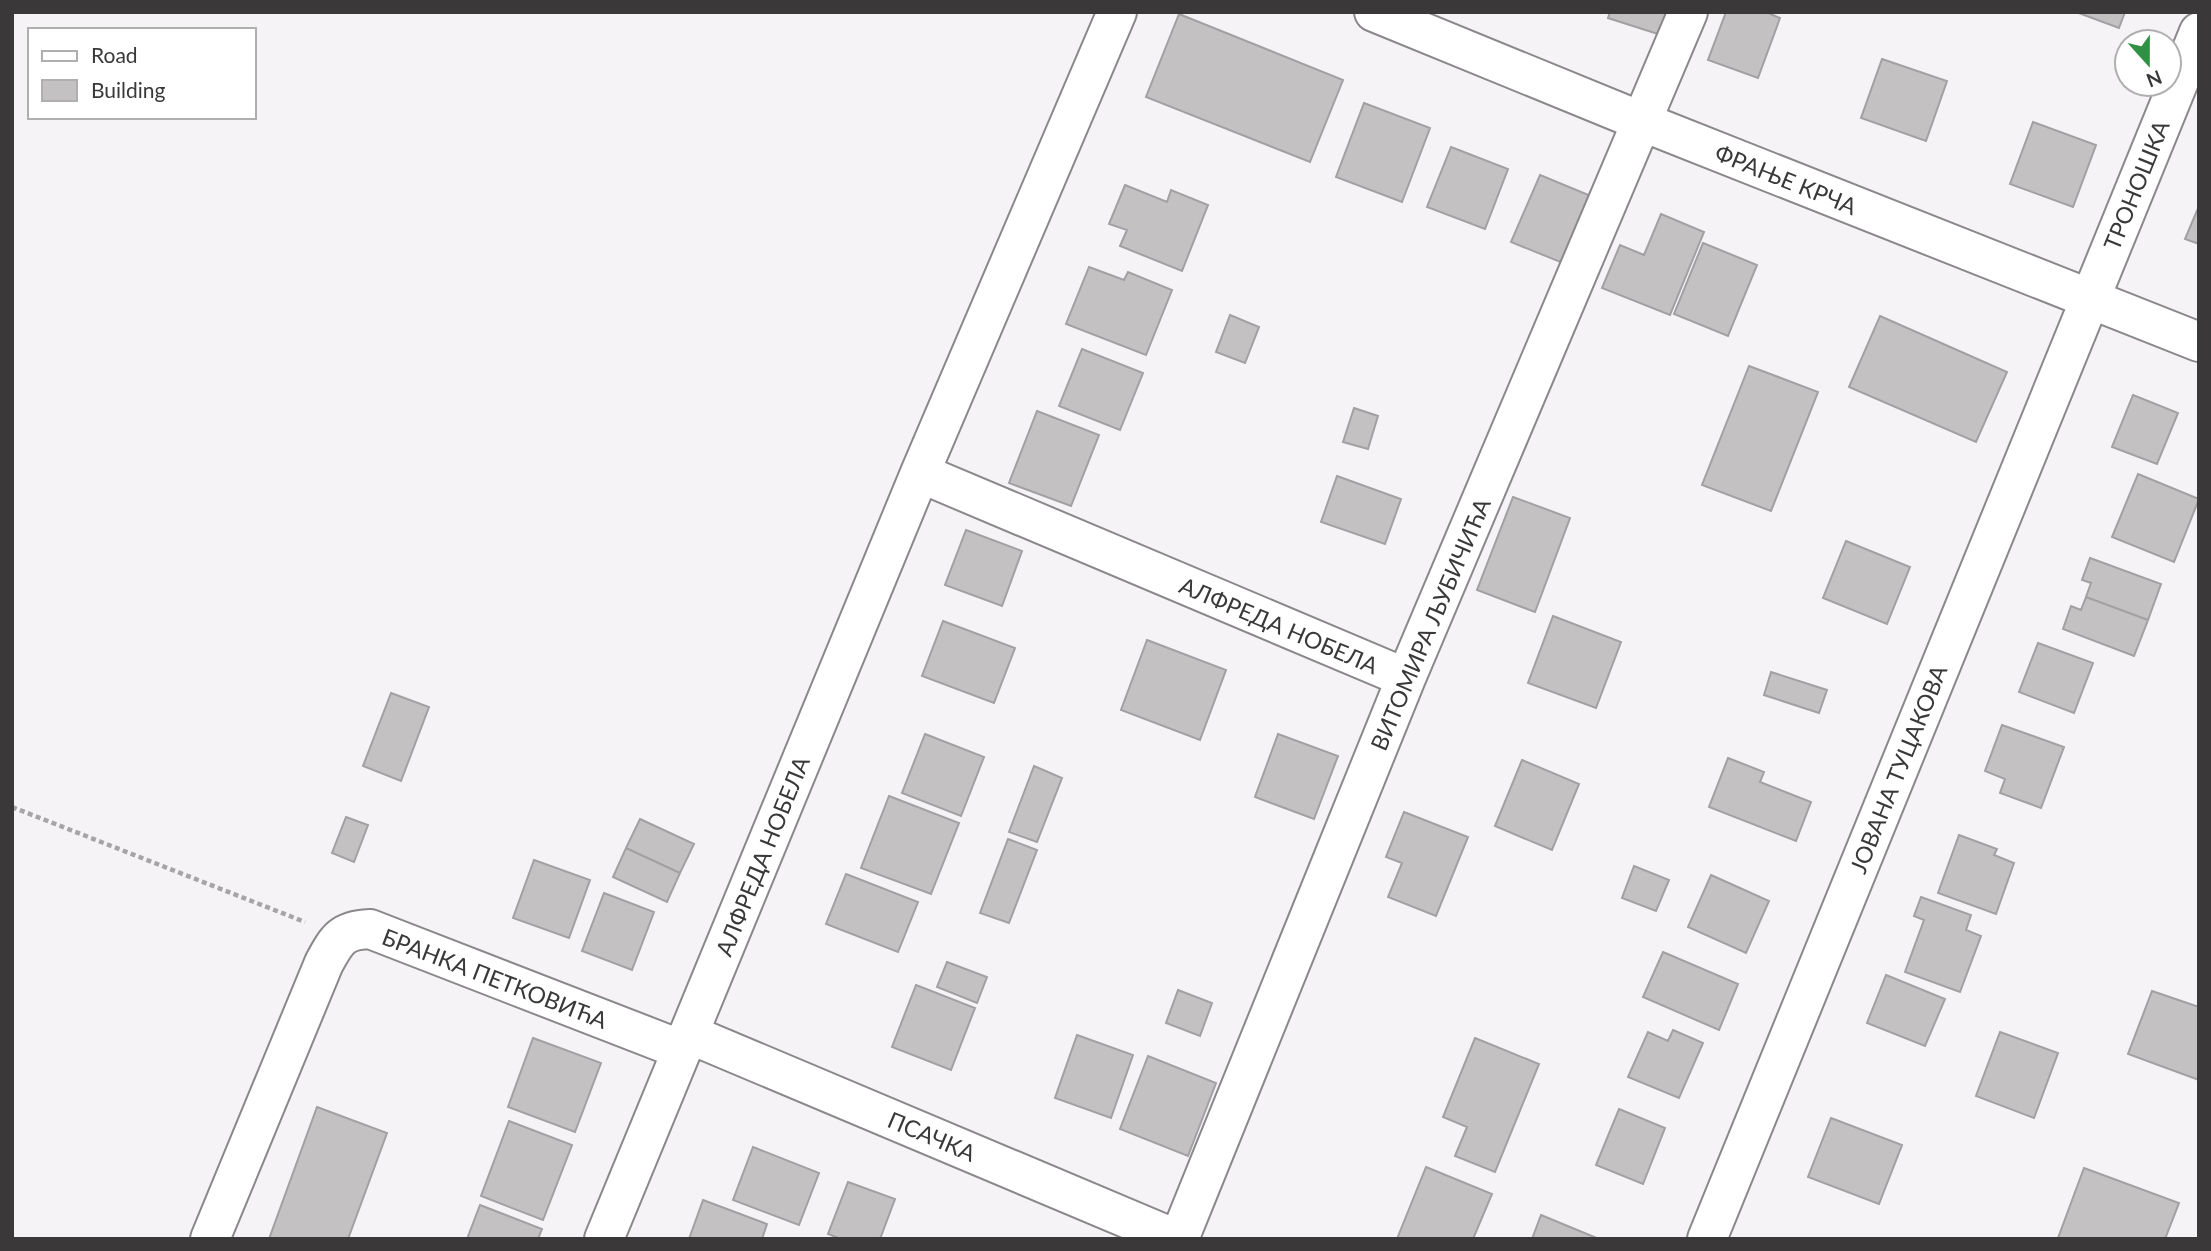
<svg xmlns="http://www.w3.org/2000/svg" width="2211" height="1251" viewBox="0 0 2211 1251" font-family="Lato,sans-serif">
<style>
.building{fill:#c4c1c3;stroke:#a2a0a2;stroke-width:2}
.lines{fill:none;stroke-linecap:round;stroke-linejoin:round}
.minor-casing{stroke:#8a888a;stroke-width:42}
.path{stroke:#a7a4a6;stroke-width:4.5;stroke-dasharray:5 3.5;stroke-linecap:butt}
.minor{stroke:#fff;stroke-width:38}
.labels{text-anchor:middle;dominant-baseline:central;stroke-width:7;stroke-linejoin:round;paint-order:stroke}
.street-label{font-size:23px;fill:#3a3839;stroke:#fff}
</style>
<rect width="100%" height="100%" fill="#f6f3f6"/>
<path class="building" d="M1610,12h59l-8,23 -53,-17z
M1726,12h40l14,6 -22,60 -50,-18z
M2076,12h49l-6,16z
M1179,14l164,66 -33,82 -164,-65z
M1882,59l65,22 -21,60 -65,-23z
M1364,103l66,25 -28,74 -66,-25z
M2033,122l63,23 -23,62 -63,-23z
M1451,147l57,22 -23,60 -58,-22z
M1540,175l51,21 -28,67 -52,-21z
M1125,185l42,17 4,-12 37,15 -26,66 -62,-25 7,-16 -18,-6z
M2199,206v38l-14,-5z
M1661,214l43,18 -34,83 -68,-27 18,-43 24,10z
M1703,243l54,22 -29,71 -54,-22z
M1089,267l35,13 4,-8 44,18 -26,65 -80,-31z
M1230,315l29,12 -14,36 -29,-11z
M1880,316l127,56 -31,70 -127,-55z
M1082,349l61,24 -23,57 -61,-24z
M1749,366l69,26 -47,119 -69,-26z
M2133,395l45,18 -21,51 -45,-17z
M1354,408l24,8 -10,33 -25,-7z
M1037,411l62,24 -28,71 -62,-23z
M2138,474l61,25 -25,63 -62,-25z
M1337,476l64,23 -16,45 -64,-22z
M1513,497l57,21 -35,94 -58,-22z
M966,530l56,21 -20,55 -57,-21z
M1846,541l64,26 -23,57 -64,-26z
M2090,558l71,26 -13,36 -62,-23 5,-14 -9,-3z
M2086,597l62,23 -14,36 -71,-27 8,-23 10,4z
M1553,616l68,26 -25,66 -68,-25z
M943,621l72,27 -21,55 -72,-27z
M1147,640l79,30 -26,70 -79,-30z
M2038,643l55,20 -19,50 -55,-21z
M1771,672l56,18 -8,23 -55,-18z
M391,693l38,14 -28,74 -38,-15z
M2002,725l62,22 -23,61 -41,-15 5,-14 -20,-8z
M925,734l59,23 -23,59 -59,-23z
M1278,734l60,22 -24,63 -59,-22z
M1728,758l36,14 -4,10 51,20 -15,39 -87,-34z
M1522,760l57,24 -27,66 -57,-24z
M1034,766l28,12 -25,64 -28,-10z
M889,796l70,27 -28,71 -70,-26z
M1404,812l64,25 -32,79 -48,-19 14,-34 -16,-6z
M346,817l22,8 -14,37 -22,-9z
M640,819l54,25 -14,29 -54,-25z
M1959,835l38,14 -3,6 20,8 -18,51 -58,-21z
M1008,839l29,11 -28,73 -29,-10z
M626,848l54,25 -13,29 -54,-25z
M534,860l56,20 -21,58 -56,-20z
M1634,866l35,14 -13,31 -34,-13z
M846,874l72,28 -20,50 -72,-28z
M1711,875l58,26 -23,52 -58,-26z
M604,893l50,19 -22,58 -50,-19z
M1921,897l50,18 -5,15 15,6 -21,56 -55,-20 19,-52 -10,-4z
M1663,952l75,32 -19,46 -76,-33z
M947,962l40,15 -10,26 -40,-16z
M1886,975l59,24 -20,47 -58,-23z
M916,985l59,23 -24,62 -59,-23z
M1178,990l34,13 -12,33 -34,-13z
M2152,991l47,16v73l-71,-26z
M1673,1030l30,13 -24,55 -51,-21 20,-45 20,9z
M2000,1032l58,21 -24,65 -58,-22z
M1077,1035l56,20 -22,63 -56,-20z
M533,1038l68,25 -26,69 -67,-25z
M1475,1038l64,26 -44,108 -40,-16 12,-29 -24,-10z
M1148,1056l68,27 -28,73 -68,-27z
M317,1107l70,26 -39,106h-79z
M1619,1109l46,19 -22,56 -47,-19z
M1831,1118l71,27 -23,59 -71,-27z
M509,1121l63,24 -29,75 -62,-24z
M753,1147l66,26 -20,52 -66,-25z
M1426,1167l66,27 -19,45h-76z
M2084,1168l95,35 -14,36 -107,-1z
M848,1182l47,17 -15,40h-39l-13,-5z
M703,1200l64,24 -5,15h-73z
M480,1205l62,24 -4,10h-71z
M1541,1215l58,24h-67z"/>
<g class="lines">
<g class="minor-casing">
<path id="minor" d="M1374,12l269,110 556,220
M920,473l486,205
M689,1034l487,205
M210,1239l114,-276c13,-24 18,-33 46,-34l312,121
M604,1239l316,-766 197,-461
M1179,1239l227,-561 282,-666
M1707,1239l492,-1207"/>
</g>
<path class="path" d="M12,807l293,115"/>
<use href="#minor" class="minor"/>
</g>
<g class="labels">
<g class="street-label">
<text transform="translate(1786 179) rotate(22)">ФРАЊЕ КРЧА</text>
<text transform="translate(2136 185) rotate(-68)">ТРОНОШКА</text>
<text transform="translate(1430 624) rotate(-67)">ВИТОМИРА ЉУБИЧИЋА</text>
<text transform="translate(1279 625) rotate(23)">АЛФРЕДА НОБЕЛА</text>
<text transform="translate(1898 769) rotate(-68)">ЈОВАНА ТУЦАКОВА</text>
<text transform="translate(762 856) rotate(-68)">АЛФРЕДА НОБЕЛА</text>
<text transform="translate(495 978) rotate(21)">БРАНКА ПЕТКОВИЋА</text>
<text transform="translate(932 1136) rotate(23)">ПСАЧКА</text>
</g>
</g>
<rect width="2211" height="1251" fill="none" stroke="#3a3839" stroke-width="28"/>
<rect x="28" y="28" width="228" height="91" fill="#ffffff" stroke="#b0afb0" stroke-width="2"/>
<rect x="42" y="51" width="35" height="10" fill="#ffffff" stroke="#b0afb0" stroke-width="2"/>
<text x="91" y="63" font-size="21" fill="#3a3839">Road</text>
<rect x="42" y="80" width="35" height="21" fill="#c4c1c3" stroke="#b0afb0" stroke-width="2"/>
<text x="91" y="98" font-size="21" fill="#3a3839">Building</text>
<g transform="translate(2148 63) rotate(159)"><circle r="33" fill="#ffffff" stroke="#b0afb0" stroke-width="2"/>
<path d="M0-5L12 26L0 18L-12 26Z" fill="#309145"/>
<text y="-10" font-size="19" font-weight="bold" text-anchor="middle" fill="#3a3839">N</text>
</g>
</svg>
